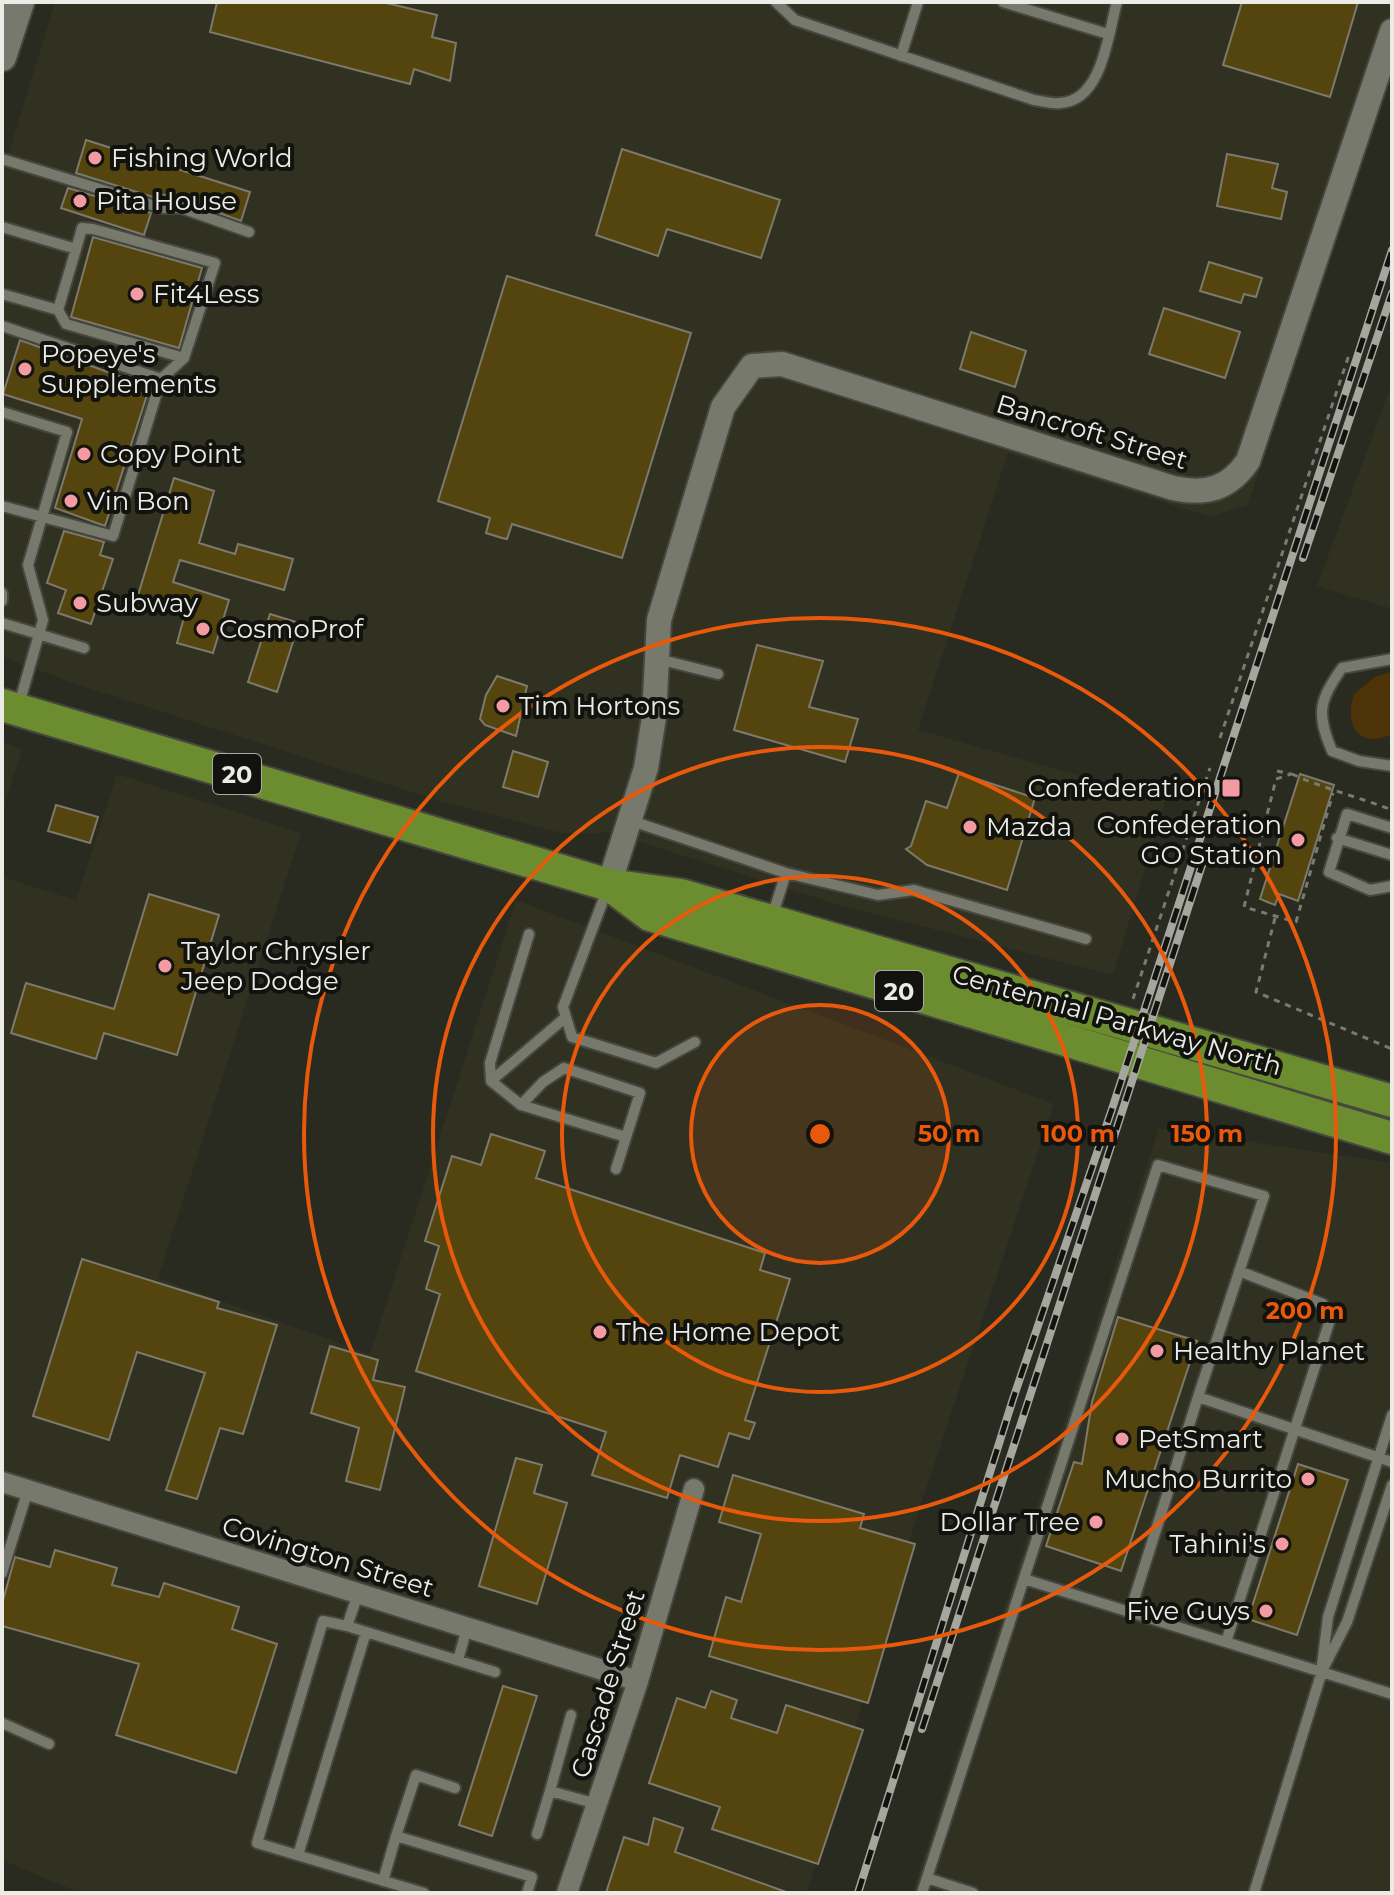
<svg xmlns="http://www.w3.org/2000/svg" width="1394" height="1895" viewBox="0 0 1394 1895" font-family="Montserrat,sans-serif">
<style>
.built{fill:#303120}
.green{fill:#4f3308}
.building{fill:#54440e;stroke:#7d796d;stroke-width:2}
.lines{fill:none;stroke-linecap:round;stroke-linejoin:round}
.service-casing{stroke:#46473e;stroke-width:14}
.minor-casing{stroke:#46473e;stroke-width:24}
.tertiary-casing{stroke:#46473e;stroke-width:28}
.secondary-casing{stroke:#46473e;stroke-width:32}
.primary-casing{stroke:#46473e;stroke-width:36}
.path{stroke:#797a71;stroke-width:3;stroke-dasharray:6 6;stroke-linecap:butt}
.service{stroke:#78796d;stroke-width:10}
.minor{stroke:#78796d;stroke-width:20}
.tertiary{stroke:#78796d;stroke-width:24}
.secondary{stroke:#78796d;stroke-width:28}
.primary{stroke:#6b8d2f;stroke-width:32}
.rail-casing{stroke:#a5a69e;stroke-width:8}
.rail{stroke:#12120e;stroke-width:5;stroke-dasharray:15;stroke-linecap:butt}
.ring{fill:none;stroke:#e8590c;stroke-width:4}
.poi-dot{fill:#f49aa2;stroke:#12120e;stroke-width:3}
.labels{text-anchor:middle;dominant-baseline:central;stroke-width:8;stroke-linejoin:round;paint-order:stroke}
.shield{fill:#12120e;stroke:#aaaba4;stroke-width:2}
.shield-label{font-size:24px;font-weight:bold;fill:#ebece5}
.poi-label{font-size:26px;fill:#ebece5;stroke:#12120e;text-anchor:start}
.street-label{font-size:26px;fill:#ebece5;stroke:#12120e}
.centre{fill:#e8590c;stroke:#12120e;stroke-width:4}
.ring-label{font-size:24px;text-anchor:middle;font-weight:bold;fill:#e8590c;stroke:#12120e;stroke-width:8;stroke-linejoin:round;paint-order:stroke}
</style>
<rect width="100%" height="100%" fill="#292a20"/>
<path class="built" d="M55,2h1337v59l-144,444 -38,12 -202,-64 -90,277 248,70 -53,175 -271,-69 -237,-75 -6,3 -38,-1 -125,-33 -363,-117 -71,-27v-482z
M1392,383v226l-75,-23z
M2,742l20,7 -20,64z
M117,774l184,59 -143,445 212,76 146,-454 538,204 -140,421 -107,368h-727l-78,-33v-983l74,23z
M1159,1128l233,35v730h-480z"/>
<path class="green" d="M1392,672v62c-34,16 -48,-10 -38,-40l22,-18z"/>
<path class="building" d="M217,2h165l55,13 -5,22 24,6 -6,38 -36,-12 -4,15 -200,-52z
M1242,2h116l-28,95 -107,-32z
M86,140l164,52 -9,29 -58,-21 -22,-6 -2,5 -83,-26z
M622,149l158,51 -19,58 -94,-29 -9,27 -62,-21z
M1227,154l51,10 -6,24 15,4 -6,27 -64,-13z
M68,188l83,25 -7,22 -83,-27z
M93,237l109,31 -23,80 -108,-31z
M1209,262l53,16 -6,19 -12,-3 -3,9 -41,-12z
M507,276l184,57 -69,225 -110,-34 -5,15 -5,-1 -16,-5 4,-15 -52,-17z
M1164,308l76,24 -15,46 -76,-24z
M971,332l55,19 -11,36 -55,-18z
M20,340l115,42 -2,8 14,5 -42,131 -50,-18 27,-89 -79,-25z
M174,478l40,13 -15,52 36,11 3,-10 55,15 -9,31 -104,-30 -7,22 56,18 -16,53 -36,-10 9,-33 -48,-15z
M64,531l40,11 -4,13 13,4 -22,65 -33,-11 8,-23 -19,-7z
M270,614l29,9 -22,69 -29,-10z
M757,645l66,16 -14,46 49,12 -13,43 -111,-32z
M497,676l30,10 -11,50 -31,-11 -5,-6 6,-24z
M513,751l35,11 -10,35 -35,-10z
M959,773l76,25 -28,92 -80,-25 -21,-16 5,-3 15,-45 21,7z
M1300,774l34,11 -36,116 -19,-7 -4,11 -15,-6z
M56,805l42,12 -8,26 -42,-12z
M149,894l70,21 -42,140 -73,-22 -8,26 -85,-26 15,-50 88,26z
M491,1134l54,17 -9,27 229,75 -5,17 30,9 -45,141 10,3 -6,16 -20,-6 -11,34 -38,-12 -13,43 -75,-23 14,-43 -190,-61 24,-77 -14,-5 13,-43 -14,-5 27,-85 29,9z
M82,1259l137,43 -2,6 60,17 -34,109 -23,-6 -23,71 -31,-9 39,-117 -68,-21 -28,88 -76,-24z
M1118,1317l79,24 -76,230 -75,-25 28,-84 8,2 10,-62z
M330,1346l48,14 -5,20 32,7 -25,103 -34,-9 13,-53 -48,-15z
M516,1458l26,7 -8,28 33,10 -30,101 -58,-18z
M1298,1464l50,16 -51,155 -49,-16z
M733,1475l131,39 -4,14 55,16 -47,159 -159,-47 17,-59 15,5 20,-68 -42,-12z
M55,1550l62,18 -5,17 47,12 5,-14 75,24 -7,22 45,15 -41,129 -120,-38 23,-71 -137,-38v-22l13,-47 35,10z
M503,1686l34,10 -45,140 -33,-11z
M711,1691l26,9 -6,18 46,15 9,-28 77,25 -45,134 -106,-35 8,-22 -71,-24 28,-85 28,10z
M654,1818l29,10 -8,24 114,41h-183l18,-56 24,8z"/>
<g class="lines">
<g class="service-casing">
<path id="service" d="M776,2l19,18 239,80c8,1 18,4 26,3 43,-2 48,-70 57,-101
M1003,2l105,32
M901,56l17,-54
M2,159l160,49h19l68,24
M2,227l74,22 -18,61 -56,-16
M76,249l6,-21 11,1 122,34 -31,95 -23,21
M58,310l8,14 118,34
M2,326l159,53 -48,157 -111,-30
M2,412l65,20 -39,133 15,55 -25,88
M2,593v8
M2,623l82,25
M658,659l60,15
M1392,659l-50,9c-23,33 -26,45 -10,83l27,10 33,5
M632,821l154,52 92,22 36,-5 172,49
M1392,828l-45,-14 -18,58 41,18 22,-4
M1337,838l55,17
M607,890l-44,117 9,30 84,26 39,-21
M772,917l14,-44
M566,1017l-75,64 30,24 22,-23 21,-14 76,25 -24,76
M491,1081l-1,-18 39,-129
M521,1105l105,32
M2,1573l26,-83
M1024,1579l368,115
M358,1594l-11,32 148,46
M1130,1612l68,-215 194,65
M347,1626l-24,-5 -66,222 167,50
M1226,1642l103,-319 -6,-19 -84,-33
M458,1660l9,-32
M1322,1665l6,-48 64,-202
M2,1723l47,21
M550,1791l21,-76
M537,1834l13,-43 47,13
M396,1836l20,-61 39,13
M298,1855l68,-223
M927,1878l46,15
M383,1881l13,-45 136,41 -5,16
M922,1893l236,-728 106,31 -66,201
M1254,1893l68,-222 25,-49 45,-137"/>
</g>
<g class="minor-casing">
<path id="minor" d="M2,1482l636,199
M567,1893l71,-212 56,-192"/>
</g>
<g class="tertiary-casing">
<path id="tertiary" d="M609,885l37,-117 8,-51 5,-97 64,-213 29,-41 30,-2 391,124c33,7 56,1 75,-27l144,-430"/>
</g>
<g class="secondary-casing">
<path id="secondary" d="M2,57l18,-55"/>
</g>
<g class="primary-casing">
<path id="primary" d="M2,705l607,180 72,10 711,206
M610,885l40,30 742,223"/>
</g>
<path class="path" d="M1220,738l129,-383
M1277,771l14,3 -15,5 -32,128 52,15 37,-129
M1292,774c33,15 66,23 100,36
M1275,918l-19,74 136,57
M1133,999l77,-231"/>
<use href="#service" class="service"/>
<use href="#minor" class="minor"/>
<use href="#tertiary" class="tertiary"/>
<use href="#secondary" class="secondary"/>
<use href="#primary" class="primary"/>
<g class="rail-casing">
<path id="rail" d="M1303,558l89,-265
M922,1729l281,-867
M858,1893l155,-494 99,-290 280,-859"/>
</g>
<use href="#rail" class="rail"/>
</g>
<circle cx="820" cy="1134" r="129" fill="#e8590c" fill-opacity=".12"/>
<g class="ring">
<circle cx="820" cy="1134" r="129"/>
<circle cx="820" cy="1134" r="258"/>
<circle cx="820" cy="1134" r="387"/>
<circle cx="820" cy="1134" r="516"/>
</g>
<g class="poi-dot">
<circle cx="95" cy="158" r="8"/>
<circle cx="80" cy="201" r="8"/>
<circle cx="137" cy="294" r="8"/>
<circle cx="25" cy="369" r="8"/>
<circle cx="84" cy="454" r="8"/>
<circle cx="71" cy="501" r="8"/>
<circle cx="80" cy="603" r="8"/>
<circle cx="203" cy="629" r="8"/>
<circle cx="503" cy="706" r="8"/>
<rect x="1221" y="778" width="20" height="20" rx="4"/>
<circle cx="970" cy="827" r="8"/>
<circle cx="1298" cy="840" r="8"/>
<circle cx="165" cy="966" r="8"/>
<circle cx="600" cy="1332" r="8"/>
<circle cx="1157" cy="1351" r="8"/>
<circle cx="1122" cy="1439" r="8"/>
<circle cx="1308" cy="1479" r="8"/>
<circle cx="1096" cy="1522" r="8"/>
<circle cx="1282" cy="1544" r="8"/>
<circle cx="1266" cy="1611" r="8"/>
</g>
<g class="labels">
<g class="shield">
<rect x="213" y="754" width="48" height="40" rx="6"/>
<rect x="875" y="971" width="48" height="40" rx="6"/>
</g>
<g class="shield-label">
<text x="237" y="774">20</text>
<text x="899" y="991">20</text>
</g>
<g class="poi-label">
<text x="111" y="158">Fishing World</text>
<text x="96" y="201">Pita House</text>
<text x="153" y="294">Fit4Less</text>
<text x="41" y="354">Popeye's<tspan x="41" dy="30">Supplements</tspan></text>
<text x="100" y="454">Copy Point</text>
<text x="87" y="501">Vin Bon</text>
<text x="96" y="603">Subway</text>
<text x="219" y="629">CosmoProf</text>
<text x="519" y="706">Tim Hortons</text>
<text x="1213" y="788" text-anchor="end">Confederation</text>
<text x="1282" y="825" text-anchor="end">Confederation<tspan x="1282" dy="30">GO Station</tspan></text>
<text x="986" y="827">Mazda</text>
<text x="181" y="951">Taylor Chrysler<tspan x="181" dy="30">Jeep Dodge</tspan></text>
<text x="616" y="1332">The Home Depot</text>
<text x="1173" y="1351">Healthy Planet</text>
<text x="1138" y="1439">PetSmart</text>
<text x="1292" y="1479" text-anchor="end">Mucho Burrito</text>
<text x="1080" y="1522" text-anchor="end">Dollar Tree</text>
<text x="1266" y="1544" text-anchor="end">Tahini's</text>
<text x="1250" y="1611" text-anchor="end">Five Guys</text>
</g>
<g class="street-label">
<text transform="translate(1092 432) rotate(17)">Bancroft Street</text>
<text transform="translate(1117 1020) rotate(16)">Centennial Parkway North</text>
<text transform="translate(328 1557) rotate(17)">Covington Street</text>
<text transform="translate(608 1684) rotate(-73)">Cascade Street</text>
</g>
</g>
<circle cx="820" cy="1134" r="12" class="centre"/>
<g class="ring-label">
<text x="949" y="1142">50 m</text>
<text x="1078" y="1142">100 m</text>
<text x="1207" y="1142">150 m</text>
<text x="1305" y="1319">200 m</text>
</g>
<rect width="1394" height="1895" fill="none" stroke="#ebece5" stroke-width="8"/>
</svg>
